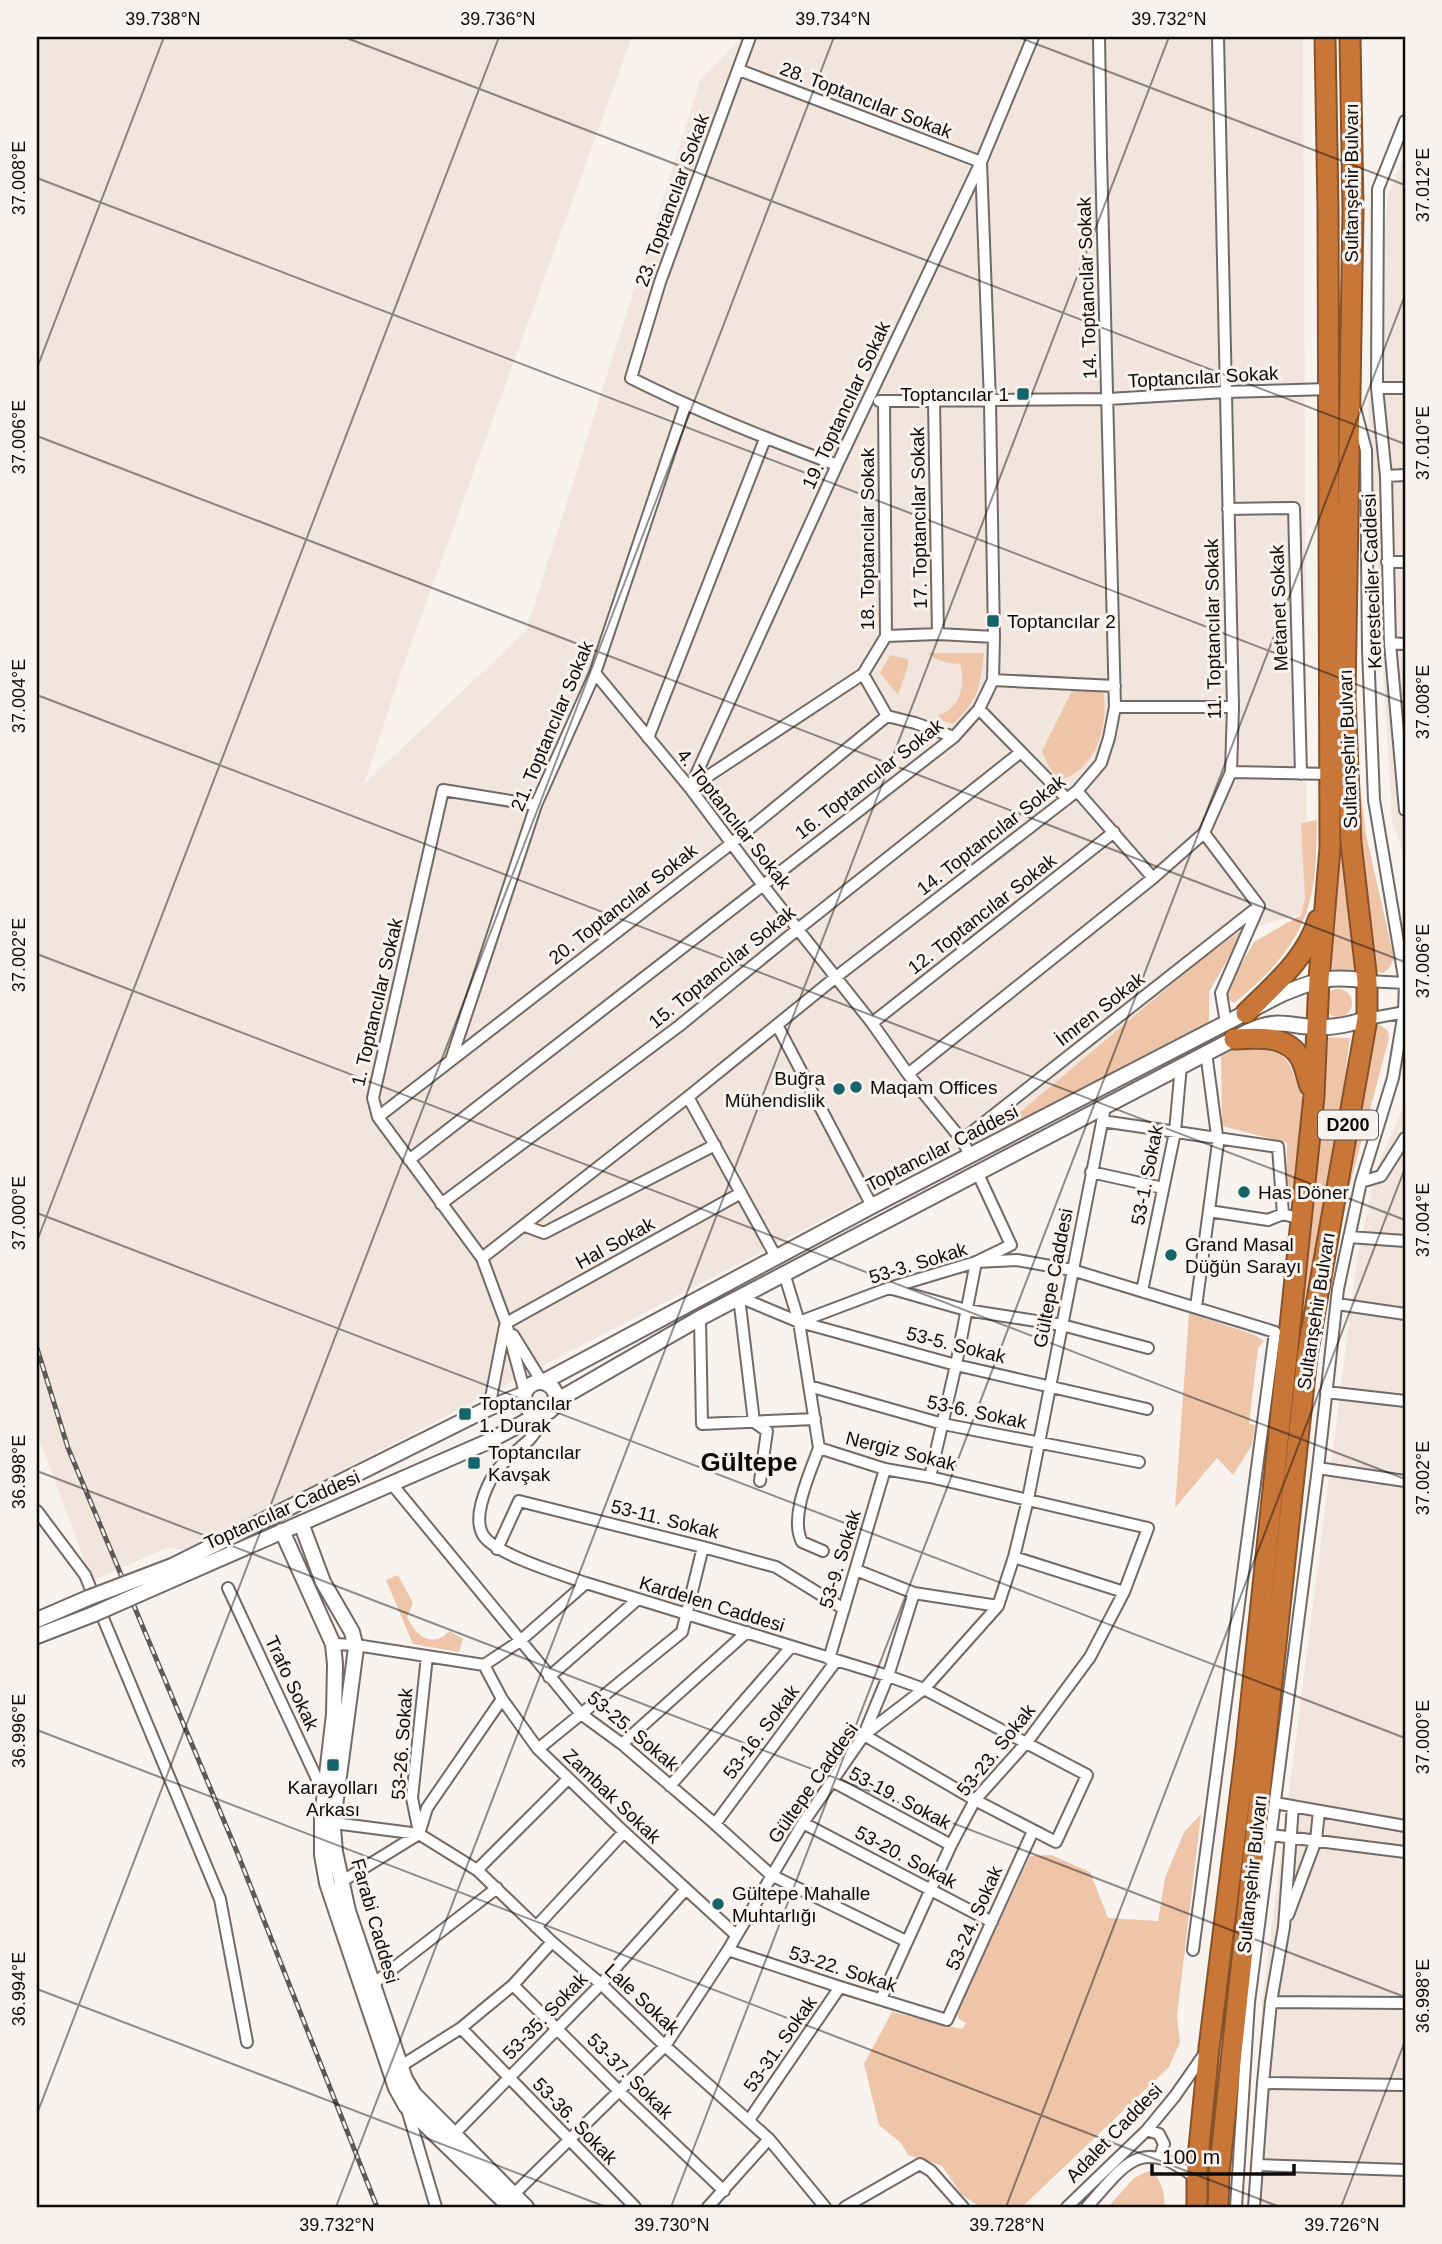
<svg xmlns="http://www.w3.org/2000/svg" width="1442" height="2244" viewBox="0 0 1442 2244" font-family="Helvetica,sans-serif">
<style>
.built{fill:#f2e5dd}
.green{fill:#efc5a9}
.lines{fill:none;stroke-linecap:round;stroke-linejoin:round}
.street-casing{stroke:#706b68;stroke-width:14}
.secondary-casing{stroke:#706b68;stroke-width:18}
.highway-casing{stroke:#885229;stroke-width:23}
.street{stroke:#fff;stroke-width:10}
.secondary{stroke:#fff;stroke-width:14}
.highway{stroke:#c97739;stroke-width:19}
.rail-casing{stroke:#5d5957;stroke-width:5}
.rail{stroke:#f9f3ef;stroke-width:2.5;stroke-dasharray:8;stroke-linecap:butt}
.secondary-bridge-casing{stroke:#706b68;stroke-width:18;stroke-linecap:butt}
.secondary-bridge{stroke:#fff;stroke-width:14}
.ticks{fill:none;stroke:#0e0c0b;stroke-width:2;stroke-opacity:0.45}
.poi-dot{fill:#15636b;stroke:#f9f3ef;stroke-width:2.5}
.labels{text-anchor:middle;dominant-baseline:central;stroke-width:6;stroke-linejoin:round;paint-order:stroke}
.shield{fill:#f9f3ef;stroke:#54514f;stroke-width:2}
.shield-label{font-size:18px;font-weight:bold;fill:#0e0c0b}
.street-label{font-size:19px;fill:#0e0c0b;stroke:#f9f3ef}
.poi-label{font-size:19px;fill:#0e0c0b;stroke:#f9f3ef;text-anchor:start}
.district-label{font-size:26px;font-weight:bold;fill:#0e0c0b;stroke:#f9f3ef}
.neatline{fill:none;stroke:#0e0c0b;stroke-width:2.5}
.ticks-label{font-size:18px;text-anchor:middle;fill:#0e0c0b}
</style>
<rect width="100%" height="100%" fill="#f9f3ef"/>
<path class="built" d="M37,37h595l-229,629 -39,118 162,-153 175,-553 42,-41h560l4,875 -66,19 -255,210 -31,10 -766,399 -23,-2 -74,33 -55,-149z
M1405,154v705l-13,-39 -24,-414 20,-211z
M1405,1103v1104h-157l14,-204 95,-744 20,-92z"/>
<path class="green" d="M928,653h56c-4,35 -5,46 -31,71l-15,-5 1,-4c21,-7 27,-30 21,-51 -10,-1 -24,-2 -32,-11z
M890,655l18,4v7l-10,29 -18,-22z
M1103,690c6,34 -5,79 -43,90l-11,-13 -7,-16 30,-60z
M1351,735l6,1 3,50 6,49 28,123 -4,9 -6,6 -11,-1 -6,-6z
M1339,754l15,217 -31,-2z
M1317,820c-1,19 0,40 -3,59 -7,56 -38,90 -80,124 -13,-8 -5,-21 -1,-31l5,-2 16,-28 47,-27 4,-17 -4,-75z
M1241,931l-1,6 -31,55v32l-78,42 -145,75 218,-184z
M1324 1003a14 14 0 1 1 28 0a14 14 0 1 1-28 0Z
M1380,1025l8,6 1,7 -49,184 -19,121h-4l54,-317z
M1321,1037l29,1 -8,61 -34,217 -6,-1 12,-138z
M1277,1049l13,16 14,37 -10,102 -8,-10 1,-51 -65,-17 -1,-71 9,-5z
M1189,1313l66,22 9,6 -6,7 -9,76 6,1 -3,20 -19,30 -16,-17 -42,50z
M398,1575l15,28 -6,14c8,19 26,32 42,14l14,8 -4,13 -46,-8 -27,-64z
M1201,1814l-24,202 3,26 -11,25 -147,140h-42l-19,-13 -19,-28 -34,-11 -7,-12 -22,-18 -15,-61 28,-52 70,17 4,-6 -7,-4 -2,-7 73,-156 21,-1 39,17 18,46 50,3 7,-43 19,-46z
M1148,2171l7,1 8,18 2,17h-57l26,-29z"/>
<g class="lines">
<g class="street-casing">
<path id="street" d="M750,37l-90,245 -29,96c67,34 136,61 206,87
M1405,121l-27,68 -1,199 9,88 4,167 15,167
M1377,388h28
M879,401l229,-2 117,-7 104,-3
M934,401l4,233
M1386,476l19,-1
M1228,509l66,-1 7,266
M1387,562h18
M886,636l52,-2 56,3
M1390,643l15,1
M595,673l95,115 72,96 110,139 36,51 54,66 8,15
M863,674l24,42 28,7 39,14
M993,680l122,6
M1115,707h118
M979,709l88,90
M648,738l117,-299
M1231,772l99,2
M690,788l147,-323 144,-303 52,-125
M690,788l173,-114 23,-38 -2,-235
M1077,791l76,87
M1204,833l55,73 -38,87 5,30
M1367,981l38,2
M1367,1019l38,-7
M872,1023l242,-191
M777,1025l95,181
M451,1060l85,-255 59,-132 90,-267
M908,1074l245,-196 51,-45 27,-61 2,-65 -15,-670
M688,1097l88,160
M378,1117l354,-274 155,-127
M1102,1121l176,26 5,67 18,5
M962,1140l297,-234
M409,1160l545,-423 25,-28 14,-29 1,-43 -4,-235 -9,-240 -242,-92
M1091,1172l72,16
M1361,1182l20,-6 24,-38
M441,1204l238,-178 119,-97 223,-177
M1209,1211l59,9 15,-6
M525,1226l19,7 171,-88
M1349,1237l56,4
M482,1258l206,-161 148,-120 241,-186 24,-28 8,-25 6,-31 -14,-551 -2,-119
M784,1273l15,49 20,126 66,21 45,8 218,51 -24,64 -34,65 -63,85 -52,58 -24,45 -70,154
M889,1288l77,22 96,15 86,23
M1142,1291l33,-159 6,-67
M1337,1304l68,10
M1196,1307l22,-164 -12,-91
M700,1318l2,106 113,-5
M800,1322l156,43 191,44
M506,1323l235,-130
M513,1335l29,47
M809,1386l134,38 196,38
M1326,1392l79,9
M525,1393l-19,-70 -24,-65 -104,-141 -5,-19 70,-308 93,15
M489,1408l16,-82
M548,1412c-6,9 -11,19 -18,27 -12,11 -26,21 -35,34 -10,15 -22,45 -12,62 11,19 80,40 103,48
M819,1448c-9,25 -30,69 -17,94l21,9
M1318,1468l87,13
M930,1477l26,-112 20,-103 35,-17 -33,-71
M760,1481l7,-50 -13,-9 -15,-125 60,25 90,-34 87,-26 41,-2 55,10 203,62 -82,618
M391,1483l190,231 41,30 93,80 56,51 135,66
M37,1511l48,64 135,324 27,143
M497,1549l22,-48 184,46 73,20 68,42
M1014,1557l110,35
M856,1570l58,23 84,13
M228,1588l96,206
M333,1644l23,1 128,20 36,-24 66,-58 302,93 36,13 163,86 -31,67 -81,-42 -111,-65
M829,1659l56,-190
M484,1665l18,34 36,50 86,83 112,103
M549,1677l89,-78
M865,1732l23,-56 26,-83
M622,1744l125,-112
M538,1749l144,-117 21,-85
M832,1781l119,64
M670,1786l121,-139
M1275,1803l130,23
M334,1823l85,11 58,36 75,72 49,42 64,62 104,93 56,68
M803,1823l189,99
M715,1824l121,-163
M419,1832l-7,-34 15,-142
M1271,1835l134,17
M477,1870l91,-91
M341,1882l78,-48 8,-26 75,-109
M1288,1915l28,-75 3,-29
M536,1927l88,-95
M728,1950l112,37 107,33 86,-189
M373,1984l124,-96
M513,1985l106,106 105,100
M1271,2002l134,1
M461,2028l174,179
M401,2066l60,-38 52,-43 39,-43
M1263,2083l142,2
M407,2109l29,98
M749,2120l91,-133
M1147,2130l12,4 5,10 -4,13
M454,2134l147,-150 85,-95
M1257,2165l148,5
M513,2195l152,-149 63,-96 75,-127 61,-88 60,-46 74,-83 16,-49 14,-58 77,-392
M708,2207l61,-68
M845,2207l75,-43 11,7 32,36
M1067,2207l80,-77 28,-34 30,-43
M1087,2207c39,-44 54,-72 110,-28
M1236,2207l13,-205 69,-534 20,-179 23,-107 32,-104 11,-66 1,-29 -31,-183 -6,-151 -2,-199 -10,-38
M1254,2207l9,-124 8,-81 13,-75 9,-121"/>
</g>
<g class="secondary-casing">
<path id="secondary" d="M543,1382l329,-176 410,-212c34,-14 48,-19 85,-13
M524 1398a16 16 0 1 1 32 0a16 16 0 1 1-32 0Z
M556,1401l144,-83 549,-287c30,-14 40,-4 69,-4 17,1 33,-3 49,-8
M301,1523l22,59 29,50 4,16 -21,158 -2,22 2,24 13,59 57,168 9,15 112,113
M282,1531l51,113 2,20 -1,50 -12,104v37l5,28 12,36 57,169 10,18 104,101
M172,1566l317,-158 35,-14
M178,1577l309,-135 53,-28
M37,1620l51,-22
M37,1636l57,-22"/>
</g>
<g class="highway-casing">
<path id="highway" d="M1246,1013c27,-27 61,-55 72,-93
M1234,1039c24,-1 53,-5 67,20 4,8 6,19 9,27
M1197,2207v-39l12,-120 37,-299 68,-653 5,-117 11,-131 -2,-639 -3,-172
M1218,2207l1,-34 88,-817 60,-337v-38l-16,-138 -6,-147 8,-486 -3,-173"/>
</g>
<use href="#street" class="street"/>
<use href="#secondary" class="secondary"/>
<use href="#highway" class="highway"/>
<g class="rail-casing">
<path id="rail" d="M37,1348l31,100 169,404 140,355"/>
</g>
<use href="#rail" class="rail"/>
<g class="secondary-bridge-casing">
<path id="secondary-bridge" d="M88,1598l84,-32
M94,1614l84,-37"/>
</g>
<use href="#secondary-bridge" class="secondary-bridge"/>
</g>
<path class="ticks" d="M344,37l1061,407M1018,37l387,148M37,178l1368,525M37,368l127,-331M37,436l1368,526M37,695l1368,525M37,954l1368,525M37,1213l1368,525M37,1241l462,-1204M37,1471l1368,526M37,1730l1243,477M37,1989l569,218M37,2114l797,-2077M336,2207l833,-2170M671,2207l734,-1912M1006,2207l399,-1039M1341,2207l64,-166"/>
<g class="poi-dot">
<rect x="1016" y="387" width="14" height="14" rx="3.5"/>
<rect x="986" y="614" width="14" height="14" rx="3.5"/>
<circle cx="856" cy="1087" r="7"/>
<circle cx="839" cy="1089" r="7"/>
<circle cx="1244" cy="1192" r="7"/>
<circle cx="1171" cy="1255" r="7"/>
<rect x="458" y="1407" width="14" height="14" rx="3.5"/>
<rect x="467" y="1456" width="14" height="14" rx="3.5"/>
<rect x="326" y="1758" width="14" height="14" rx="3.5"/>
<circle cx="718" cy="1904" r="7"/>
</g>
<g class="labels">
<rect class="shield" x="1318" y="1110.5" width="60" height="29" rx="5"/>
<g class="shield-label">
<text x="1348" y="1125">D200</text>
</g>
<g class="street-label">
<text transform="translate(866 100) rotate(21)">28. Toptancılar Sokak</text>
<text transform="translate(1351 183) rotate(-90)">Sultanşehir Bulvarı</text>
<text transform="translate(672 200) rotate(-70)">23. Toptancılar Sokak</text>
<text transform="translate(1087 288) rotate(-92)">14. Toptancılar Sokak</text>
<text transform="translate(1203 377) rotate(-3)">Toptancılar Sokak</text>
<text transform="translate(846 405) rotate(-65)">19. Toptancılar Sokak</text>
<text transform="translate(919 518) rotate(-91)">17. Toptancılar Sokak</text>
<text transform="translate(867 539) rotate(-90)">18. Toptancılar Sokak</text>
<text transform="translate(1372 581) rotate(-92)">Keresteciler Caddesi</text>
<text transform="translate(1279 608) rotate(-92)">Metanet Sokak</text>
<text transform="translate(1213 629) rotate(-91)">11. Toptancılar Sokak</text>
<text transform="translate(552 726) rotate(-67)">21. Toptancılar Sokak</text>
<text transform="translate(1348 749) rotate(-92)">Sultanşehir Bulvarı</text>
<text transform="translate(869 779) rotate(-38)">16. Toptancılar Sokak</text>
<text transform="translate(734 819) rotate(52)">4. Toptancılar Sokak</text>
<text transform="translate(991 835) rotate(-38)">14. Toptancılar Sokak</text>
<text transform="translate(623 904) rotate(-38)">20. Toptancılar Sokak</text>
<text transform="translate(982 914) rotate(-38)">12. Toptancılar Sokak</text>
<text transform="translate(722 967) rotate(-39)">15. Toptancılar Sokak</text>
<text transform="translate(377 1002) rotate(-77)">1. Toptancılar Sokak</text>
<text transform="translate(1100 1009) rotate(-38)">İmren Sokak</text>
<text transform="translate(942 1148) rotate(-27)">Toptancılar Caddesi</text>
<text transform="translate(1147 1175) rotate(-79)">53-1. Sokak</text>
<text transform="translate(615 1243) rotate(-29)">Hal Sokak</text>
<text transform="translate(918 1263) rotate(-17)">53-3. Sokak</text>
<text transform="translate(1053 1278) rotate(-79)">Gültepe Caddesi</text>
<text transform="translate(1316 1311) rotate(-81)">Sultanşehir Bulvarı</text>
<text transform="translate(956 1345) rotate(14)">53-5. Sokak</text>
<text transform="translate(977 1412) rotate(12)">53-6. Sokak</text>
<text transform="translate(901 1451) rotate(14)">Nergiz Sokak</text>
<text transform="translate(282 1510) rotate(-24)">Toptancılar Caddesi</text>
<text transform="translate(665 1519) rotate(14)">53-11. Sokak</text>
<text transform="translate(840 1559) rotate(-73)">53-9. Sokak</text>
<text transform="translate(712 1604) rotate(17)">Kardelen Caddesi</text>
<text transform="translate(292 1683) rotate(65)">Trafo Sokak</text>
<text transform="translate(633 1731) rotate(40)">53-25. Sokak</text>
<text transform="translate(761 1732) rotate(-53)">53-16. Sokak</text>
<text transform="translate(402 1744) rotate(-86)">53-26. Sokak</text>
<text transform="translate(996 1750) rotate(-51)">53-23. Sokak</text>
<text transform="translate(813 1783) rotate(-55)">Gültepe Caddesi</text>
<text transform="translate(612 1796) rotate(44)">Zambak Sokak</text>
<text transform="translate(900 1798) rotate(28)">53-19. Sokak</text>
<text transform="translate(906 1857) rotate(28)">53-20. Sokak</text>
<text transform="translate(1252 1874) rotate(-84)">Sultanşehir Bulvarı</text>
<text transform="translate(974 1918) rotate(-66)">53-24. Sokak</text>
<text transform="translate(375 1921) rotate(74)">Farabi Caddesi</text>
<text transform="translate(843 1969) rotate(18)">53-22. Sokak</text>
<text transform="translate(642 1999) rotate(43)">Lale Sokak</text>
<text transform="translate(545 2016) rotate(-46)">53-35. Sokak</text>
<text transform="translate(780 2044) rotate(-55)">53-31. Sokak</text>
<text transform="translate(630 2076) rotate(45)">53-37. Sokak</text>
<text transform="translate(575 2121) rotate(46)">53-36. Sokak</text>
<text transform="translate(1114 2133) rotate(-46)">Adalet Caddesi</text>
</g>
<g class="poi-label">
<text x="1009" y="394" text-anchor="end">Toptancılar 1</text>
<text x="1007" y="621">Toptancılar 2</text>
<text x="825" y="1078" text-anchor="end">Buğra<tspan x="825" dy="22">Mühendislik</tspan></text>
<text x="870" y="1087">Maqam Offices</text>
<text x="1258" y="1192">Has Döner</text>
<text x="1185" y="1244">Grand Masal<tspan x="1185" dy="22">Düğün Sarayı</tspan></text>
<text x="479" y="1403">Toptancılar<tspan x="479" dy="22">1. Durak</tspan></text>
<text x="488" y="1452">Toptancılar<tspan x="488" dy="22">Kavşak</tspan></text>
<text x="333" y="1787" text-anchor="middle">Karayolları<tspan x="333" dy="22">Arkası</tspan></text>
<text x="732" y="1893">Gültepe Mahalle<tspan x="732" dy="22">Muhtarlığı</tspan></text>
</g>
<g class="district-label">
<text x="749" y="1462">Gültepe</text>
</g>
</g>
<rect width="1442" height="2244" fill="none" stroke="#f9f3ef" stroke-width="77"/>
<path d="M1152 2164v10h142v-10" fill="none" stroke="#0e0c0b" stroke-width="3.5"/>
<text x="1162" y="2164" font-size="21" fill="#0e0c0b" stroke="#f9f3ef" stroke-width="5" paint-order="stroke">100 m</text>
<rect x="38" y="38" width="1366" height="2168" class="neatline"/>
<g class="ticks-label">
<text x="163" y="25">39.738°N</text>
<text x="498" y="25">39.736°N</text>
<text x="833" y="25">39.734°N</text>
<text x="1169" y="25">39.732°N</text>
<text transform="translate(19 178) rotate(-90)" y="6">37.008°E</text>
<text transform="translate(1423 185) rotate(-90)" y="6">37.012°E</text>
<text transform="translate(19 437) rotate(-90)" y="6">37.006°E</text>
<text transform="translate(1423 443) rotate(-90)" y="6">37.010°E</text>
<text transform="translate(19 696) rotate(-90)" y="6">37.004°E</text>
<text transform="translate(1423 702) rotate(-90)" y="6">37.008°E</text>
<text transform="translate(19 955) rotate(-90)" y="6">37.002°E</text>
<text transform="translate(1423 961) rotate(-90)" y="6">37.006°E</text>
<text transform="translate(19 1213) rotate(-90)" y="6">37.000°E</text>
<text transform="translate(1423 1220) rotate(-90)" y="6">37.004°E</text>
<text transform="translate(19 1472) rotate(-90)" y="6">36.998°E</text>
<text transform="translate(1423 1478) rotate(-90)" y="6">37.002°E</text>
<text transform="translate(19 1731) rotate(-90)" y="6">36.996°E</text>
<text transform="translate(1423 1737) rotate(-90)" y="6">37.000°E</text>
<text transform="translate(19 1989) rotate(-90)" y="6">36.994°E</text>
<text transform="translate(1423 1996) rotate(-90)" y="6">36.998°E</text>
<text x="337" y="2231">39.732°N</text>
<text x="672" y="2231">39.730°N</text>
<text x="1007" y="2231">39.728°N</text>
<text x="1342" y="2231">39.726°N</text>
</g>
</svg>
